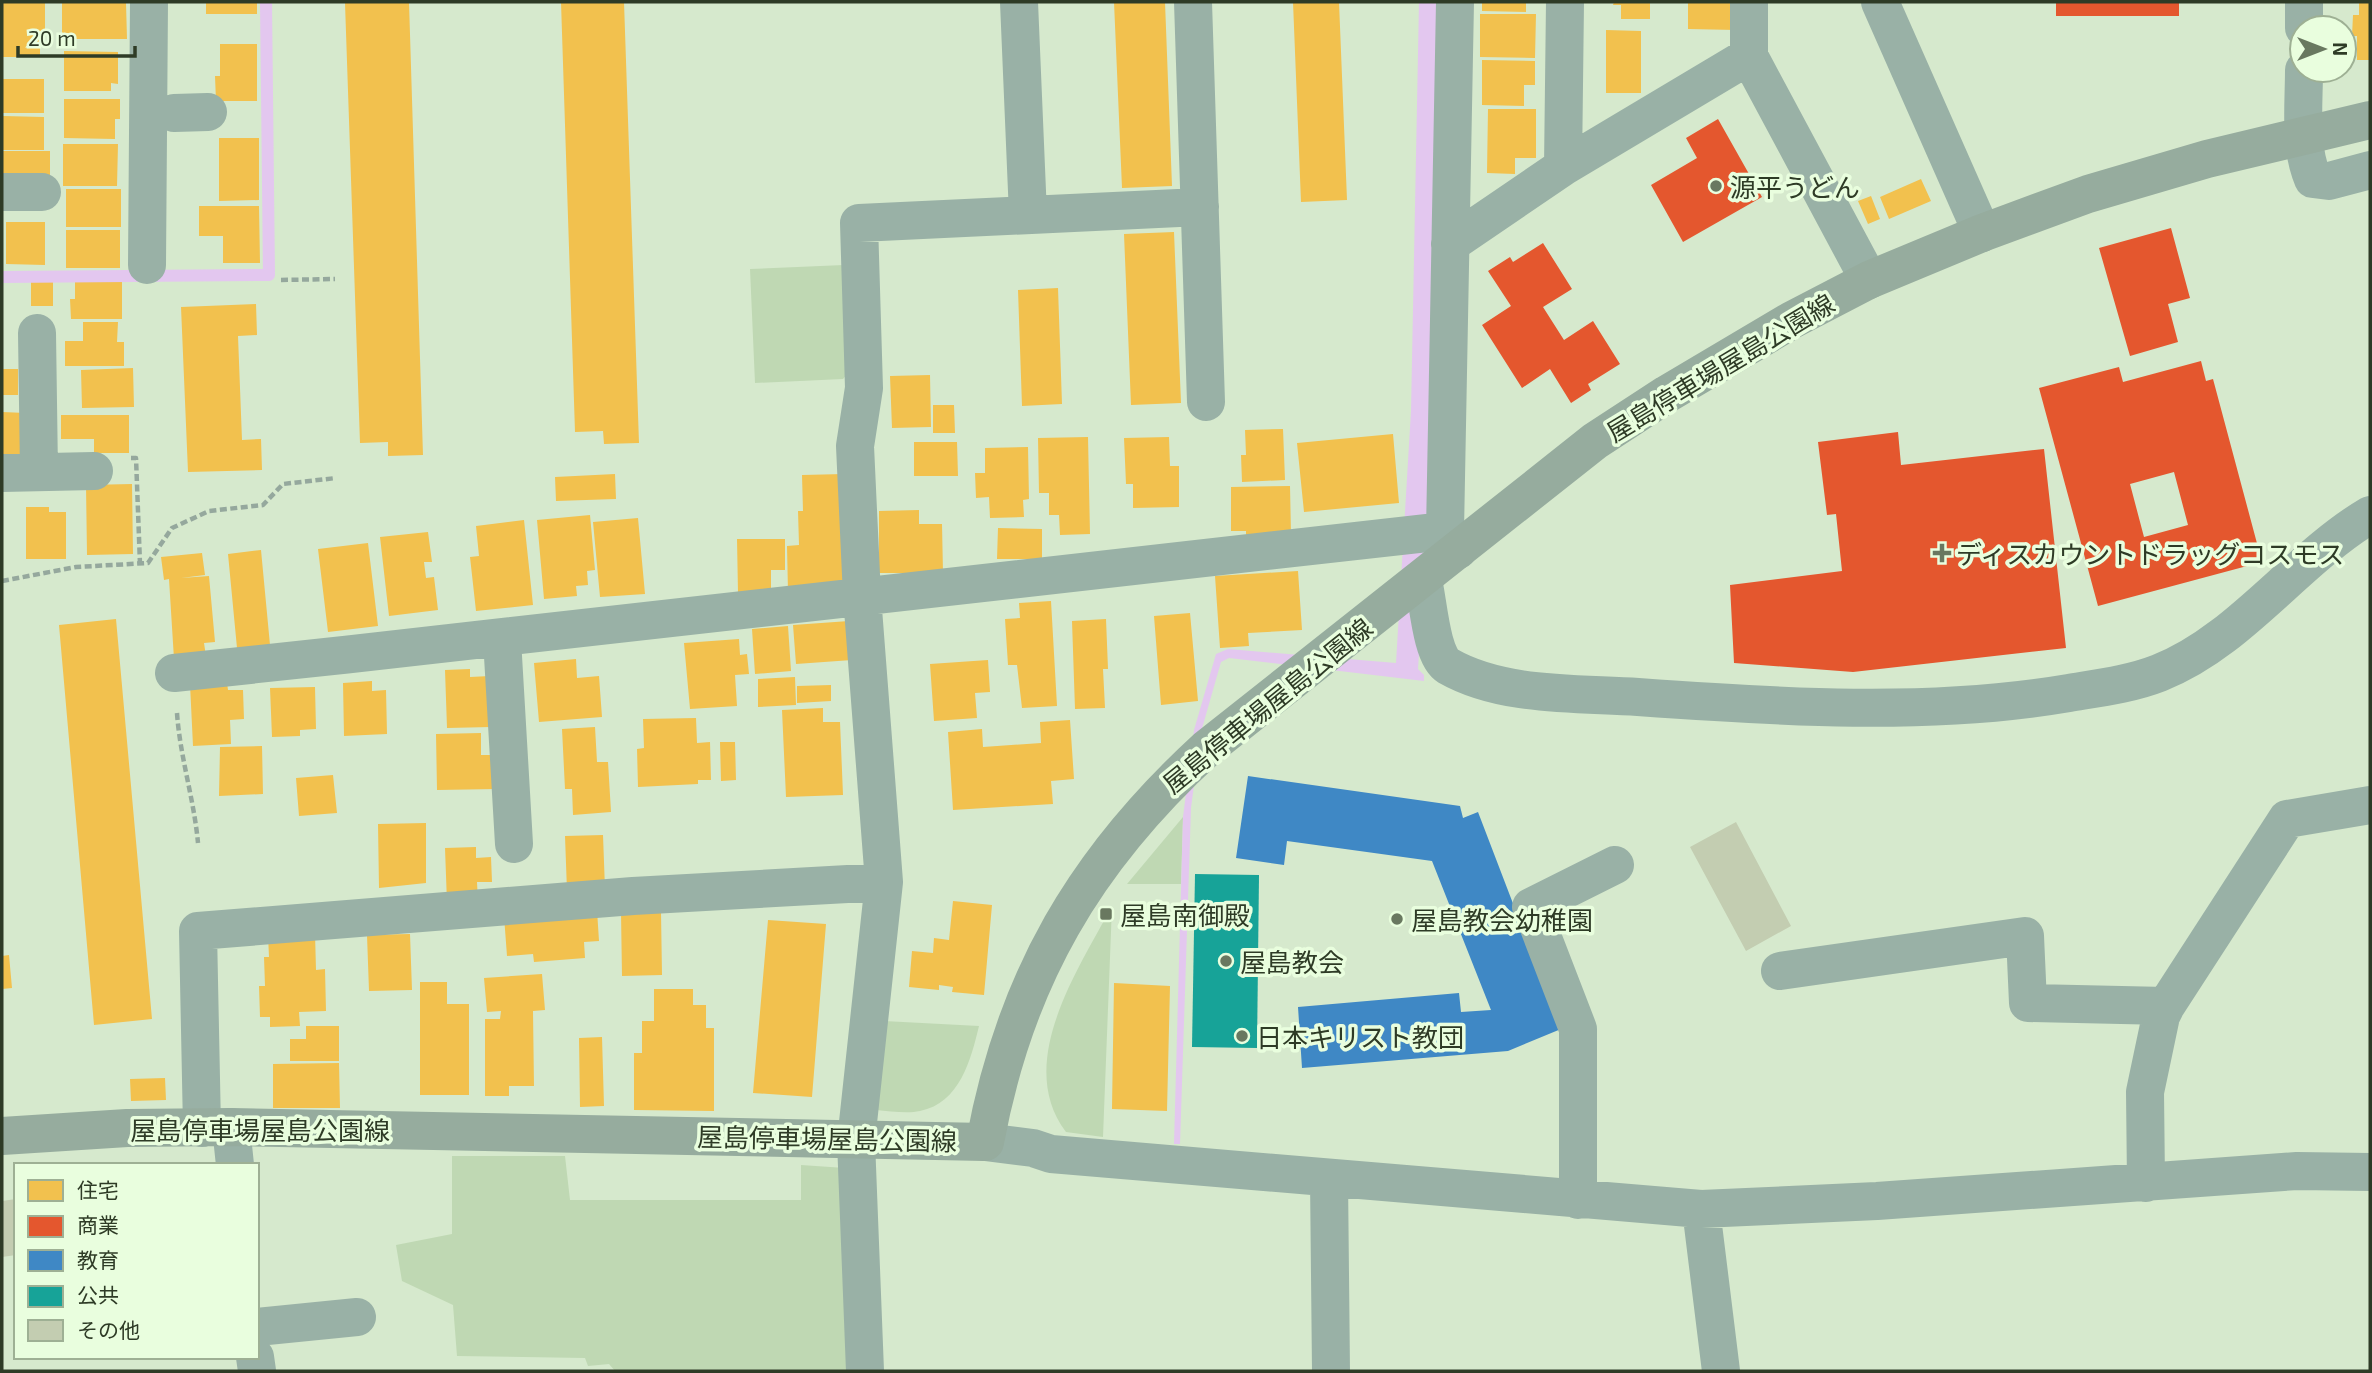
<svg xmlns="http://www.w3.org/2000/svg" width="2372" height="1373" viewBox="0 0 2372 1373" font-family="'Exo 2','Noto Sans JP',sans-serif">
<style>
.green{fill:#bfd8b3}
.water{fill:#e3c7ef}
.homes{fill:#f2c14e}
.shops{fill:#e4572e;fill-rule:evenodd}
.schools{fill:#3f88c5}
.public{fill:#17a398}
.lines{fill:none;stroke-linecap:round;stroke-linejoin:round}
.stream{stroke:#e3c7ef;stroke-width:12}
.building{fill:#c3cdb1}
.path{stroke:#95a89d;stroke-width:4.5;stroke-dasharray:7 3.5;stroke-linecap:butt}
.minor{stroke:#99b1a6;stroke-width:38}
.major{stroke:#96ac9e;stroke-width:38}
.poi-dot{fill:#697860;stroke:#e9fede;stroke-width:2.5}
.labels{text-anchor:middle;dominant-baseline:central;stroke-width:7;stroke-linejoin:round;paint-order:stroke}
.poi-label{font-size:26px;fill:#2e3b26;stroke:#e9fede;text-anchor:start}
.street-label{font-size:26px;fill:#2e3b26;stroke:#e9fede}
</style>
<rect width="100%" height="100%" fill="#d6e9cd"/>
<path class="green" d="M844,265l4,108 -5,6 -88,4 -5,-114z
M1183,817l-2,67h-54z
M1112,906l-9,231 -37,-5c-52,-69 12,-162 46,-226z
M884,1021l95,5c-8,33 -19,77 -59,85 -13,3 -30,0 -44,-1z
M452,1156h113l5,44h231v-35l44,3 9,203h-239l-6,-7 -21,2 -3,-8 -128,-2 -4,-51 -51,-24 -6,-36 56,-11z"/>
<path class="water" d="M1419,2h22l-6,408 -17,259 6,6v6l-195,-23 -8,4 -20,70 -10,76 -11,336h-6l9,-327 11,-87 22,-76 12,-5 168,14 15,-252z"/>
<path class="homes" d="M2,2h43v31h-5v24h-38z
M62,2l64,1 1,36h-65z
M206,2h51v12h-51z
M409,2l14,453 -35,1v-14l-28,1 -15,-440z
M561,2h63l15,441 -35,1 -1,-13 -28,1z
M1114,2h51l7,184 -50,2z
M1293,2h46l8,198 -46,2z
M1482,2h44v10l-44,-1z
M1614,2h36v17h-29v-14h-8z
M1688,2h49l-1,28 -48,-1z
M2359,2h11v58h-13v-24h-5l1,-21h6z
M1480,14h56l-1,44 -55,-1z
M1606,30l35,1v62h-35z
M220,44h37v57h-41l-1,-25h5z
M64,51l54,1v32l-7,-1v8h-47z
M1482,60l53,1v24h-11v21l-42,-1z
M3,79h41v34h-41z
M64,99h56v20h-5v20l-51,-1z
M1488,109h48v49h-21v16l-28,-1z
M3,116l41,1v33h-41z
M219,138h40v62l-40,1z
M63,144h55l-1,42h-54z
M2,151h48v28h-48z
M1921,179l10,22 -42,18 -9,-22z
M66,189h55v38h-55z
M1871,196l9,23 -12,5 -10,-23z
M199,206h60l1,57h-37v-27h-24z
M6,222h39v43l-39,-1z
M66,230h54v38h-54z
M1174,232l7,171 -50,2 -7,-171z
M75,280h47v39h-51l-1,-20h5z
M31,282h22v24h-22z
M1058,288l4,116 -40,2 -4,-116z
M256,304l1,31 -19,1 4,104 19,-1 1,31 -74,2 -7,-165z
M83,322h35l-1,20h7v24h-59v-25h18z
M133,368l1,39 -52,1 -1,-38z
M2,369h16v26h-16z
M930,375l1,52 -39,1 -2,-52z
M933,405h21l1,28h-22z
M2,412l24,1 -6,41h-18z
M61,415h68v38h-35v-14h-33z
M1283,429l2,51 -43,2 -1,-27h5l-1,-25z
M1393,434l6,69 -95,9 -7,-69z
M1088,437l2,97 -30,1 -1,-20h-10v-22h-10l-1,-55z
M1169,437l1,29h9v41l-46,1v-24h-7l-2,-46z
M914,442h43l1,34h-44z
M1028,447l1,52 -6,1 1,17 -34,1 -1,-21 -13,1 -1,-25h10v-25z
M615,474l1,25 -60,2 -1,-24z
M844,474l6,112 -62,6 -1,-46 12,-1 -1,-34h5l-1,-36z
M132,484l1,70 -46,1 -1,-70z
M1290,486l1,49 -45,1v-5h-15v-44z
M26,507h23v5h17v47h-40z
M919,510v14h23l1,49h-64v-62z
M590,515l5,55 -8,1 1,14 -12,1 1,10 -33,3 -7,-79z
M638,518l7,76 -45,3 -7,-75z
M524,520l9,85 -57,6 -6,-54 9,-1 -3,-30z
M998,528l44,1v30h-45z
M428,532l4,30h-8l2,16 8,-1 4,33 -49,6 -9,-79z
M737,539h48v31h-14v23h-33z
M368,543l10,83 -50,6 -10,-83z
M261,550l9,95 -33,3 -9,-94z
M202,553l3,22 -24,3 28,-2 6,66 -11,1 2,13 -32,3 -5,-80 -5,1 -3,-23z
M1298,571l4,59 -54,3 1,13 -29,2 -5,-72z
M1051,601l6,105 -35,2 -5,-43h-9l-3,-46 15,-1 -1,-15z
M1190,613l8,88 -37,4 -7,-89z
M116,619l36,400 -58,6 -35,-400z
M1106,619l2,50h-5l2,39 -30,1 -3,-88z
M849,621l3,39 -56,4 -3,-39z
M788,626l3,45 -36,3 -3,-45z
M739,639l1,16 7,-1 2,20 -14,1 2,31 -47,3 -6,-66z
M576,659l1,19 22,-2 3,41 -63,5 -5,-59z
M988,660l2,32 -15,1 2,25 -43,3 -4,-57z
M470,669v8l20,-1 1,51 -44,1 -2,-58z
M795,677l1,28 -38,2v-28z
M372,681v10l14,-1 1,44 -43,2 -1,-53z
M227,683l1,7h15l1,29 -14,1 1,24 -38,2 -3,-62z
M831,685v16l-34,2v-17z
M315,687l1,42 -16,1v6l-28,1 -2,-49z
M823,708v14h17l3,73 -57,2 -4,-87z
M696,718l1,25 13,-1 1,38h-13v4l-60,3 -1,-38 7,-1 -1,-29z
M1070,720l4,59 -23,2 2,23 -100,6 -5,-78 34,-3 1,18 58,-4 -1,-21z
M595,727l2,35h11l3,50 -38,3 -1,-26h-7l-3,-60z
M481,733v22h15l1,34 -60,1 -1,-56z
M720,742h15l1,38 -15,1z
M262,746l1,48 -44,2 1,-49z
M333,775l4,38 -38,3 -3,-38z
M426,823v60l-47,5 -1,-64z
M603,835l2,54 -38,2 -2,-55z
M476,847v11l15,-1 1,25h-15l1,20 -31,1 -2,-55z
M953,901l39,4 -8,90 -32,-3 1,-5 -14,-2v5l-30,-3 3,-36 21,2 1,-15 15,2z
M597,910l2,31 -15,1 1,16 -51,4 -1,-8 -26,2 -3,-40z
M621,912h40l1,63 -40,1z
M768,920l58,4 -14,173 -59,-4z
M315,933l1,37 9,-1 1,42 -27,1 1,14 -30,1v-10h-10l-1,-31h6l-1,-29h5l-1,-22z
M410,934l2,56 -43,1 -2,-56z
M9,955l3,33 -10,1v-33z
M542,974l3,36 -12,1 1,75h-25v10h-24v-77h15l1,-8 -14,1 -3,-34z
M420,982h27v22h22v91h-49z
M1114,983l56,3 -3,125 -55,-2z
M654,989h39v16h13v23h8v83l-80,-1v-57h8v-32h12z
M306,1026h33v35h-49v-22h16z
M602,1037l2,69 -24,1 -1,-69z
M339,1063l1,45h-67v-44z
M165,1078l1,22 -35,1 -1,-22z"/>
<path class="shops" d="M2056,2h123v14h-123z
M1718,119l44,78 -79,45 -32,-57 46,-27 -11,-20z
M2171,228l19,70 -22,6 10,38 -48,14 -31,-108z
M1543,243l29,46 -29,18 21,33 29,-19 27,43 -32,20 3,6 -20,13 -21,-34 -28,19 -40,-63 29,-19 -23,-35 22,-14 3,5z
M2201,361l5,20 7,-2 49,183 -164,44 -59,-218 80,-21 4,15zM2174,472l14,53 -44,12 -14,-53z
M1898,432l3,33 143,-16 22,199 -213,24 -119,-9 -4,-78 112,-14 -6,-57 -9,1 -9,-73z"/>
<path class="schools" d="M1248,776l212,30 3,12 15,-6 83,217 -53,22 -206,17 -4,-61 161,-14 2,19 30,-2 -59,-149 -145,-20 -3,24 -48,-7z"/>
<path class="public" d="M1195,874l64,1 -2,173 -65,-1z"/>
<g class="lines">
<path class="stream" d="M2,277l267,-2 -3,-273"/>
</g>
<path class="building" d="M1736,822l55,104 -45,25 -56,-104z
M16,1199v56l-14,2v-56z"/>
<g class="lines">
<path class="path" d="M281,280l54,-1
M131,458h5l4,106
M2,581l74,-14 72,-4 24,-35 37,-17 54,-6 20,-21 53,-6
M177,713c3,44 17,86 21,130"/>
<path class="minor" d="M1019,2l9,213
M1193,2l13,400
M1455,2l-10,529 13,19
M1749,2v54l120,224
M1880,2l102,231
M2304,2v26
M2304,70c0,36 -5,76 9,109l16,2 41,-11
M174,113l34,-1
M1563,167l2,-165
M2,192h40
M1450,244l113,-77 186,-111
M147,265l2,-263
M37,333l2,139
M2,473l92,-2
M1423,580c5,19 8,76 25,86 54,31 129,27 190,31 142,10 290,20 431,-4 30,-5 62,-9 90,-20 80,-31 137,-114 211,-158
M502,639l12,205
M174,673c424,-44 847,-97 1271,-142
M1780,971l245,-35 3,67 138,3
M231,1127l4,38
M202,1128l-4,-197 435,-35 251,-14
M985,1142l48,6 18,6 650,55 176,-8 420,-30 73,1
M1329,1178l2,193
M2146,1183l-1,-91 16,-76 5,-10 121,-187 83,-14
M1578,1200v-171l-47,-122 84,-42
M1701,1209l20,162
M257,1327l100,-10
M255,1357l2,14
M865,1371l-9,-230 28,-259 -22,-286 -7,-150 9,-58 -5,-165 341,-16"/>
<path class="major" d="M2,1136l125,-8 104,-1 754,15c30,-163 100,-282 221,-393l389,-308 72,-47 125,-74 77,-40 113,-47 106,-39 119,-35 163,-39"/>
</g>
<g class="poi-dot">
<circle cx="1716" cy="186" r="7"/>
<path d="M1938.5 542.5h7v7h7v7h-7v7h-7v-7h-7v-7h7z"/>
<rect x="1099" y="907" width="14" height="14" rx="3.5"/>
<circle cx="1397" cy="919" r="7"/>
<circle cx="1226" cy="961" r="7"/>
<circle cx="1242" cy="1036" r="7"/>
</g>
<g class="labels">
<g class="poi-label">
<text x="1730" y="186">源平うどん</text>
<text x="1956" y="553">ディスカウントドラッグコスモス</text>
<text x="1120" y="914">屋島南御殿</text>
<text x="1411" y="919">屋島教会幼稚園</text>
<text x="1240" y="961">屋島教会</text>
<text x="1256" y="1036">日本キリスト教団</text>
</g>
<g class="street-label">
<text transform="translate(1720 367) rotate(-31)">屋島停車場屋島公園線</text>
<text transform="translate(1267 705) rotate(-39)">屋島停車場屋島公園線</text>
<text x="260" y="1129">屋島停車場屋島公園線</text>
<text transform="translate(827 1138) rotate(1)">屋島停車場屋島公園線</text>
</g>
</g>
<rect width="2372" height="1373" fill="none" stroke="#2e3b26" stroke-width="7"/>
<rect x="14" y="1163" width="245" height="196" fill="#e9fede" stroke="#9eb094" stroke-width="2"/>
<rect x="28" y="1180" width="35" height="21" fill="#f2c14e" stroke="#9eb094" stroke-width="2"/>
<text x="77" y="1198" font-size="21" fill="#2e3b26">住宅</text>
<rect x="28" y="1216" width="35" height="21" fill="#e4572e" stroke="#9eb094" stroke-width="2"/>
<text x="77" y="1233" font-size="21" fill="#2e3b26">商業</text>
<rect x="28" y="1250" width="35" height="21" fill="#3f88c5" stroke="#9eb094" stroke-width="2"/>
<text x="77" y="1268" font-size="21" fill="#2e3b26">教育</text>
<rect x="28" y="1286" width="35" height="21" fill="#17a398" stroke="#9eb094" stroke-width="2"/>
<text x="77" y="1303" font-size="21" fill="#2e3b26">公共</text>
<rect x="28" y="1320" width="35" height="21" fill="#c3cdb1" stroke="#9eb094" stroke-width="2"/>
<text x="77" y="1338" font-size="21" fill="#2e3b26">その他</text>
<g transform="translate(2323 49) rotate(90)"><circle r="33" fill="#e9fede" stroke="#9eb094" stroke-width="2"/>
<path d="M0-5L12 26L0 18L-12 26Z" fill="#697860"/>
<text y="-10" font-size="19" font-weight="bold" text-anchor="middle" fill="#2e3b26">N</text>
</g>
<path d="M18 46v10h117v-10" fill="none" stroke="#2e3b26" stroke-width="3.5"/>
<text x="28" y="46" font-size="21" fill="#2e3b26" stroke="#e9fede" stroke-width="5" paint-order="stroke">20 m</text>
</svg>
